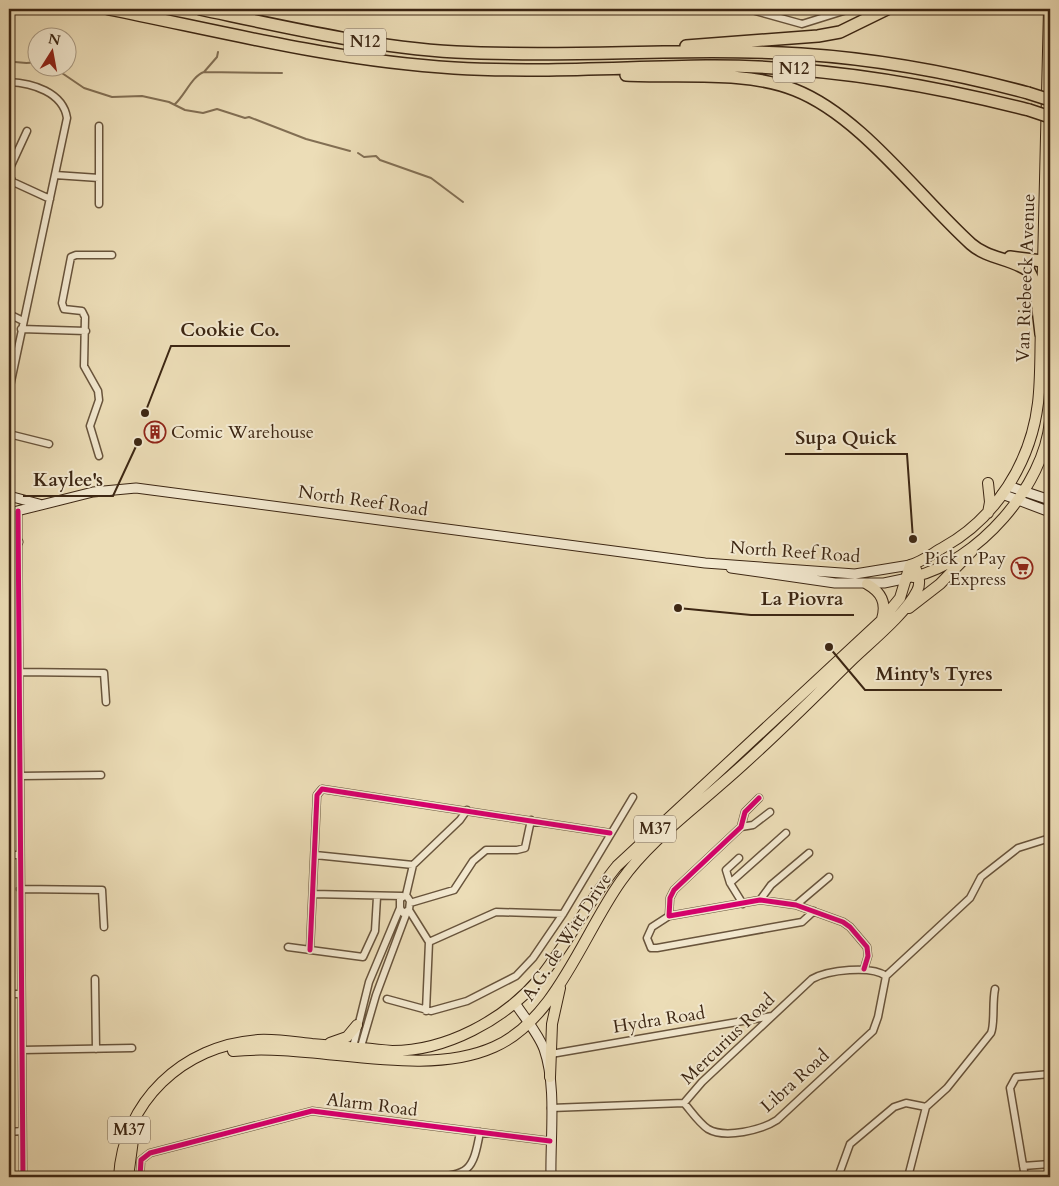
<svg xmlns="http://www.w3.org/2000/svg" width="1059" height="1186" viewBox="0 0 1059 1186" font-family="Cardo,serif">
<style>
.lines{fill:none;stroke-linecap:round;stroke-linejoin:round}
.stream{stroke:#826f54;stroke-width:2}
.street-casing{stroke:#68543c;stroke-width:9}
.secondary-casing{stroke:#3c2613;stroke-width:11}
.primary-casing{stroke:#3c2613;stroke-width:12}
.highway-casing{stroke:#3c2613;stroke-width:14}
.street{stroke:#f3e9d0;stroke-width:6}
.secondary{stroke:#f3e9d0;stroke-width:9}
.primary{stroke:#ecddb7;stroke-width:10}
.highway{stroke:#ecddb7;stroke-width:11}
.highway-bridge-casing{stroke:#3c2613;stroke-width:14;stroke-linecap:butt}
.highway-bridge{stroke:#ecddb7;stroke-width:11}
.cycleway-casing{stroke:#f3e9d0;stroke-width:8}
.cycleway{stroke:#d6006c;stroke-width:5}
.labels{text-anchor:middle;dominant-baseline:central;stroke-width:4;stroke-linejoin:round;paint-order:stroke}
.shield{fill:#f3e9d0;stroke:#73604c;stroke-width:1}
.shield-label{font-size:16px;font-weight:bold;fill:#3c2613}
.street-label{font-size:18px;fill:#3c2613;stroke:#f3e9d0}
.poi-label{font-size:18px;fill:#3c2613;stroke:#f3e9d0;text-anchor:start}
.leader{fill:none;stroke:#3c2613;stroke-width:2}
.callout-dot{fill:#3c2613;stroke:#f3e9d0;stroke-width:2}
.callout-label{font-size:19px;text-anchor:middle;font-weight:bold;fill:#3c2613;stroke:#f3e9d0;stroke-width:4;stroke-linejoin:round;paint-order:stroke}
</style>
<rect width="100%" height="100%" fill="#ecddb7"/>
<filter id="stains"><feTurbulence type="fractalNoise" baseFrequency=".004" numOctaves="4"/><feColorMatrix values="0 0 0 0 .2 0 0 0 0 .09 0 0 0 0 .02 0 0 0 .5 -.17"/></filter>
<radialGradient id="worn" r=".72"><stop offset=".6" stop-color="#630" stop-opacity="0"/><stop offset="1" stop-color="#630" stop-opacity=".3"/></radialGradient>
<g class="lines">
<path class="stream" d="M9,63c8,-3 15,2 24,-1l5,2
M44,68l12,1 28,19 28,9 30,-1 27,6 16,8 18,3 14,-4 28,9 4,-1 57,22 44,12
M204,72l13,-15 1,-5
M175,104c10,-9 17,-28 29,-32l78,1
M358,153l6,4 12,-1 4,4 51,18 32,24"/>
<g class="street-casing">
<path id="street" d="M748,9l54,15 48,-15
M9,82c23,1 54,10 58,36l-58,273
M27,131l-18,39 1,7 3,5 37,17
M55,175l44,3v-52
M99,178v26
M9,314l14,7
M21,329l65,2
M9,434l40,10
M99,456l-9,-30 9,-26 -1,-9 -14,-25 1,-49 -3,-6 -18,-2 -2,-6 9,-46 5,-2h36
M18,511l5,666
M10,513l8,19
M19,672l85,1 2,29
M20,776l81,-1
M759,798l-14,14 -4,15 -67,63 -4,8 -1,18 91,-16 36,5 47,17 7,5 17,20 1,9 -4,13
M741,827l12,-2 17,-13
M9,855h11
M315,855l98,10 47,-45 7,-10
M730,883l-4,-13 13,-12
M20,889l82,1 2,37
M313,894l89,2
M406,895l7,-30
M760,900l11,-15 38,-32
M410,903l44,-13 19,-29 13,-11h31l8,-2 6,-28
M743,904l-13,-21 56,-50
M796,905l33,-28
M409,910l20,32 -3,69
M669,916l-17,11 -5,11 4,10h6l145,-26 12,-11
M429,942l67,-30 67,2
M288,947l75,10 12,-26 2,-34
M310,950l7,-155 5,-6 288,44
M886,976l84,-78 11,-21 37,-29 32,-10
M95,979l1,70
M9,994h12
M387,999l44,12 36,-10 49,-25 17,-18 30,-44 70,-117
M22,1050l110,-2
M360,1050l16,-55 31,-83
M352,1051l17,-69 31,-74v-9l6,-4 4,6 -1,9 -6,3 -3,-5
M551,1054l221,-38
M684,1103c7,8 15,20 24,26 17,10 54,1 69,-9l96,-89 5,-14 8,-41
M684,1103l18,-21 110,-103c16,-9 59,-14 74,-3
M551,1108l133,-5
M9,1132l13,-1
M1023,1166l27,-2
M140,1177l1,-17 9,-7 162,-42 238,30
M430,1177c39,-2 43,-6 50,-45
M838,1177l12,-33 44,-37 12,-4 20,4
M908,1177l18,-70 21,-19 44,-55c4,-9 1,-30 4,-44
M1025,1177l-15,-89 6,-11 34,-3"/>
</g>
<g class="secondary-casing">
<path id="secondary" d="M1008,486l42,14
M1002,494l48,18
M9,496l30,8
M9,513l84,-21 43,-4 569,75 150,11 55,-9
M9,531l9,11
M731,568l104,15h49l24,-5
M515,1003c9,14 23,30 29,46 13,37 6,89 7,128"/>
</g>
<g class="primary-casing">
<path id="primary" d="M1042,308l7,-299
M988,483l2,19 -2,11
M913,577c65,-15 131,-91 137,-156
M867,584c14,8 20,18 15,35
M909,608l31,-24 32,-33
M330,1043l17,-6 10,-12
M233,1051c81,-9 187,29 261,-4 62,-27 89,-113 127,-166 26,-37 65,-66 99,-96 47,-40 90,-84 134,-127 19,-18 52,-45 63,-67 5,-9 0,-18 -3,-27
M550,1077l2,-53 8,-36
M119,1177c4,-75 64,-132 139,-137 18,-1 36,2 54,4 26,2 53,4 80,7 54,0 112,-31 147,-72 29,-35 49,-78 78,-113l265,-246 18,-22 10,-33c12,-3 23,-12 34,-18 52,-29 87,-85 94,-144 3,-25 2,-51 3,-76
M128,1177l5,-37 6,-19"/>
</g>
<g class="highway-casing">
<path id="highway" d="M109,9c115,23 228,52 345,59 84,5 168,-1 252,-2 109,-1 218,17 323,44
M200,9c85,18 170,38 256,43 115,6 230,-5 345,2 76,5 153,19 227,39
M686,46l132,-10 22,-4 47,-23
M626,75c53,3 120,-5 169,15 66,26 123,106 176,154 17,15 40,14 58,27l6,12 6,51
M1010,257l40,5"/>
</g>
<use href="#street" class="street"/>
<use href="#secondary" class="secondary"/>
<use href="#primary" class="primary"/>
<use href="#highway" class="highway"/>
<g class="highway-bridge-casing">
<path id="highway-bridge" d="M1028,93l22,7
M1029,110l21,7"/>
</g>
<use href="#highway-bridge" class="highway-bridge"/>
<g class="cycleway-casing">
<path id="cycleway" d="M18,511l5,666
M759,798l-14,14 -4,15 -67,63 -4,8 -1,18 91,-16 36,5 47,17 7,5 17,20 1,9 -4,13
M310,950l7,-155 5,-6 288,44
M140,1177l1,-17 9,-7 162,-42 238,30"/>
</g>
<use href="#cycleway" class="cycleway"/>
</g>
<defs>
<g id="building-ring" transform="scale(1.125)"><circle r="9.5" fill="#f3e9d0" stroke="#8f2418" stroke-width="1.5"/><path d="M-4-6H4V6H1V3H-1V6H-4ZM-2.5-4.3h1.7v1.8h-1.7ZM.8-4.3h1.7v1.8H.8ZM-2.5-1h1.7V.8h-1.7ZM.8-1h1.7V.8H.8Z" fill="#8f2418"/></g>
<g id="supermarket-ring" transform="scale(1.125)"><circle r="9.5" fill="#f3e9d0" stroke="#8f2418" stroke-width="1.5"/><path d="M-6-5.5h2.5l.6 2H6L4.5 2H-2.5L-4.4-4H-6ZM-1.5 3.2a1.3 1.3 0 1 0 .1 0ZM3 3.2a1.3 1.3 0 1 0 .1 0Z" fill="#8f2418"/></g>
</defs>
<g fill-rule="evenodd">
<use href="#building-ring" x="155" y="432"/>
<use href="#supermarket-ring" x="1022" y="568"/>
</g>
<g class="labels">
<g class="shield">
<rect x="344" y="28.5" width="42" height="27" rx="4"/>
<rect x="773" y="55.5" width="42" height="27" rx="4"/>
<rect x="634" y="815.5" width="42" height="27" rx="4"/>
<rect x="108" y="1116.5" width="42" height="27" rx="4"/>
</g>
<g class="shield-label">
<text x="365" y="42">N12</text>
<text x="794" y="69">N12</text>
<text x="655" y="829">M37</text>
<text x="129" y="1130">M37</text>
</g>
<g class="street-label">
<text transform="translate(1026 278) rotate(-88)">Van Riebeeck Avenue</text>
<text transform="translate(363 501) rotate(8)">North Reef Road</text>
<text transform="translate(795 552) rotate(4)">North Reef Road</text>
<text transform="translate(567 937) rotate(-57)">A.G. de Witt Drive</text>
<text transform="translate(659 1020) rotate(-9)">Hydra Road</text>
<text transform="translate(728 1039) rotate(-44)">Mercurius Road</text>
<text transform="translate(795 1081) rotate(-42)">Libra Road</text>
<text transform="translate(372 1105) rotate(7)">Alarm Road</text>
</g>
<g class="poi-label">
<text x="171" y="432">Comic Warehouse</text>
<text x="1006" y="558" text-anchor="end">Pick n Pay<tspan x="1006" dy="21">Express</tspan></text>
</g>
</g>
<path class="leader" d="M145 413L171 346H290M913 539L907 454H785M138 442L113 496H23M678 608L751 615H854M829 647L865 690H1002"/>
<g class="callout-dot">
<circle cx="145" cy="413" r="5"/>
<circle cx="913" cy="539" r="5"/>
<circle cx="138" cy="442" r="5"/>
<circle cx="678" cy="608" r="5"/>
<circle cx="829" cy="647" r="5"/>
</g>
<g class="callout-label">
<text x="230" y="336">Cookie Co.</text>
<text x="846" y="444">Supa Quick</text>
<text x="68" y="486">Kaylee's</text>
<text x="802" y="605">La Piovra</text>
<text x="934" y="680">Minty's Tyres</text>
</g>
<rect width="1059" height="1186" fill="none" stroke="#ecddb7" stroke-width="30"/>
<rect x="10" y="10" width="1039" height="1166" fill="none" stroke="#3c2613" stroke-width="2.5"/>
<rect x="15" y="15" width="1029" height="1156" fill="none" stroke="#3c2613"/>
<g transform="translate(52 52) rotate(11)"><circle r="24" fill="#f3e9d0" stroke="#aa9b84"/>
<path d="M0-4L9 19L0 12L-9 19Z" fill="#8f2418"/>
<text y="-8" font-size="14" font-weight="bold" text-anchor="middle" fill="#3c2613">N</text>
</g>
<rect width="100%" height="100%" filter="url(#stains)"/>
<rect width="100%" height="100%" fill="url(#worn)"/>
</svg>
